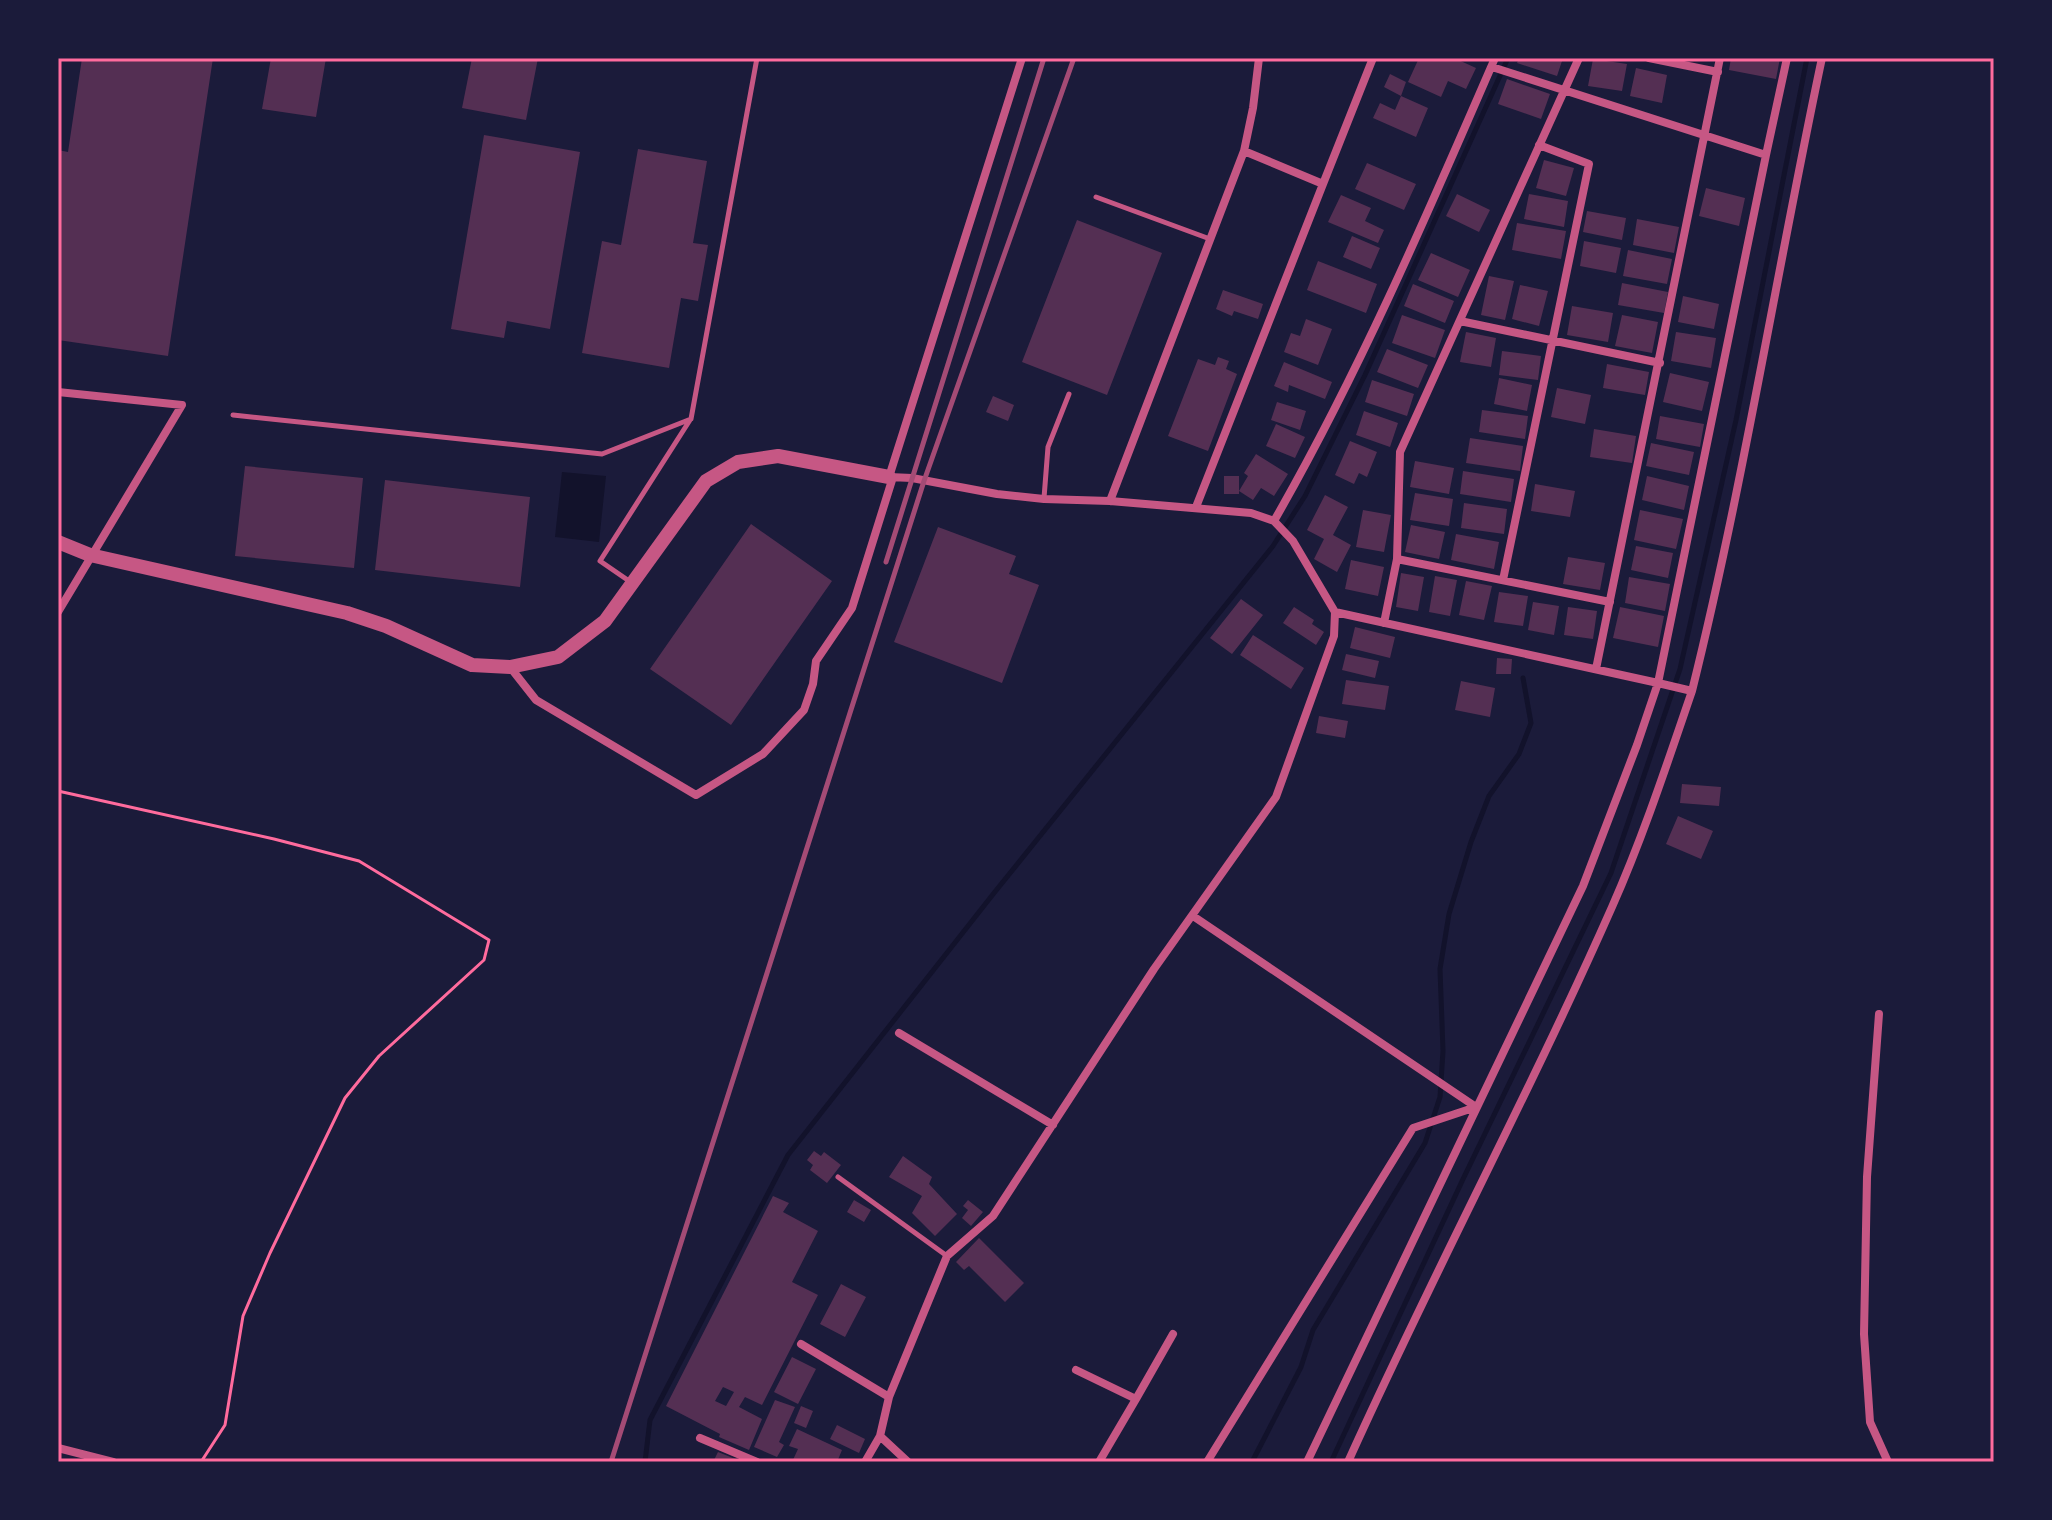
<svg xmlns="http://www.w3.org/2000/svg" width="2052" height="1520" viewBox="0 0 2052 1520" font-family="Poppins,sans-serif">
<style>
.water{fill:#12122b}
.lines{fill:none;stroke-linecap:round;stroke-linejoin:round}
.stream{stroke:#12122b;stroke-width:5}
.building{fill:#542f53;fill-rule:evenodd}
.path{stroke:#ff6b9d;stroke-width:3}
.service{stroke:#c65784;stroke-width:5}
.minor{stroke:#c65784;stroke-width:8}
.tertiary{stroke:#c65784;stroke-width:14}
.rail{stroke:#a44b75;stroke-width:5}
.neatline{fill:none;stroke:#ff6b9d;stroke-width:3}
</style>
<rect width="100%" height="100%" fill="#1b1b3a"/>
<path class="water" d="M562,472l44,4 -7,66 -44,-5z"/>
<g class="lines">
<path class="stream" d="M645,1462l5,-42 138,-265 206,-262 279,-347 32,-50 60,-121 143,-317
M1252,1462l49,-95 12,-37 112,-187 15,-46 3,-46 -3,-82 9,-55 22,-72 18,-46 30,-42 12,-31 -8,-45
M1331,1462l133,-285 147,-304 69,-204 56,-249 71,-362"/>
</g>
<path class="building" d="M82,58h131l-45,298 -110,-16v-190l10,2z
M271,58h55l-10,59 -54,-8z
M472,58h66l-12,62 -64,-12z
M1419,58h35l22,10 -10,21 -18,-8 -7,16 -33,-15z
M1519,58h44l-6,18 -40,-13z
M1731,58h49l-4,21 -47,-9z
M1593,59l34,5 -5,27 -34,-5z
M1636,68l31,7 -5,28 -32,-7z
M1390,74l16,8 -5,14 27,12 -12,29 -43,-19 7,-15 15,7 6,-14 -17,-9z
M1507,79l43,15 -9,25 -43,-15z
M484,135l96,17 -30,177 -43,-8 -3,17 -53,-9z
M638,149l69,12 -14,82 15,2 -10,56 -17,-3 -12,70 -87,-15 20,-112 19,4z
M1544,160l30,8 -8,28 -30,-8z
M1367,163l49,21 -12,26 -49,-21z
M1706,188l39,10 -6,28 -40,-10z
M1457,194l33,16 -11,22 -33,-16z
M1529,194l39,7 -4,26 -40,-8z
M1341,195l30,13 -6,13 19,9 -6,13 -50,-21z
M1587,211l39,7 -4,22 -39,-8z
M1637,219l42,8 -5,26 -41,-8z
M1077,220l85,33 -55,142 -85,-33z
M1517,223l49,8 -5,28 -49,-9z
M1352,236l28,12 -9,21 -28,-12z
M1584,241l37,7 -5,25 -36,-7z
M1628,250l44,9 -5,25 -44,-8z
M1431,253l39,17 -12,27 -40,-17z
M1318,261l59,23 -11,29 -59,-23z
M1489,276l25,5 -9,39 -24,-5z
M1622,283l46,9 -4,21 -46,-8z
M1413,284l41,17 -9,22 -41,-17z
M1520,285l28,6 -9,35 -27,-7z
M1223,290l40,14 -5,15 -24,-8 -2,5 -16,-7z
M1683,296l36,8 -5,25 -36,-7z
M1572,306l41,7 -5,29 -41,-7z
M1402,315l43,15 -10,28 -43,-15z
M1622,315l36,7 -6,31 -37,-7z
M1306,319l26,10 -14,36 -34,-13 7,-19 9,3z
M1466,332l30,6 -5,29 -31,-5z
M1676,332l40,6 -5,30 -40,-7z
M1387,349l41,16 -10,23 -41,-16z
M1502,351l39,5 -3,24 -39,-5z
M1218,357l11,4 -3,8 11,5 -29,77 -40,-15 30,-77 17,6z
M1284,362l48,20 -7,17 -36,-14 -1,7 -14,-6z
M1607,364l42,8 -4,23 -42,-7z
M1670,373l39,9 -7,29 -39,-9z
M1499,378l33,7 -5,26 -33,-7z
M1372,380l42,14 -7,22 -42,-14z
M1557,388l34,7 -6,29 -34,-7z
M993,396l21,9 -6,16 -22,-9z
M1277,402l29,9 -6,19 -29,-10z
M1482,410l46,6 -3,23 -46,-7z
M1364,411l34,12 -8,24 -34,-12z
M1660,416l44,8 -4,23 -44,-8z
M1276,424l29,13 -10,21 -29,-12z
M1594,429l42,7 -4,27 -42,-6z
M1470,438l53,8 -3,25 -54,-8z
M1350,441l27,11 -10,25 -8,-4 -5,11 -19,-9z
M1651,443l43,9 -5,23 -43,-9z
M1256,454l32,20 -14,22 -13,-8 -8,12 -14,-9 9,-15 -4,-3z
M1415,461l39,7 -5,26 -39,-7z
M245,466l118,12 -9,90 -119,-12z
M1463,471l51,8 -3,23 -51,-8z
M1224,476h15v18h-15z
M1647,476l42,10 -5,24 -42,-10z
M385,480l145,17 -10,90 -145,-17z
M1535,484l40,7 -5,26 -39,-6z
M1415,493l38,6 -4,27 -39,-6z
M1325,495l23,12 -15,28 18,10 -14,27 -23,-13 10,-20 -17,-9z
M1464,503l43,6 -3,25 -43,-6z
M1363,510l28,5 -7,37 -28,-5z
M1640,510l43,9 -7,30 -42,-9z
M751,524l81,57 -101,144 -81,-56z
M1411,525l34,7 -6,27 -34,-7z
M938,527l78,29 -7,18 30,11 -37,98 -108,-41z
M1456,534l43,8 -5,27 -43,-9z
M1636,546l37,7 -5,25 -37,-8z
M1568,557l37,6 -5,27 -37,-6z
M1351,560l33,7 -6,29 -33,-7z
M1401,573l23,4 -6,34 -22,-4z
M1435,576l22,4 -7,36 -21,-4z
M1629,577l41,7 -5,27 -40,-8z
M1466,581l26,5 -8,34 -25,-5z
M1499,592l29,4 -5,30 -29,-4z
M1241,599l22,16 -31,39 -22,-16z
M1533,602l26,4 -5,29 -26,-5z
M1294,607l20,13 -2,4 12,8 -8,13 -33,-22z
M1568,607l29,4 -4,28 -29,-4z
M1620,607l44,9 -6,31 -45,-9z
M1355,627l40,10 -5,21 -40,-10z
M1253,635l51,33 -13,21 -51,-34z
M1346,654l33,7 -4,17 -33,-8z
M1497,658l15,1 -1,15h-15z
M1346,680l43,6 -4,24 -43,-6z
M1461,681l34,7 -5,29 -35,-7z
M1319,716l29,5 -3,17 -29,-5z
M1682,784l39,3 -2,19 -39,-3z
M1678,816l35,15 -12,28 -35,-15z
M814,1151l7,5 3,-4 17,13 -14,18 -17,-13 3,-5 -6,-5z
M903,1156l29,21 -3,7 28,30 -22,22 -23,-23 10,-17 -33,-19z
M773,1196l16,7 -6,9 35,19 -26,51 26,13 -56,110 -17,-8 -6,10 23,12 -13,31 -30,-13 1,-3 -54,-28zM723,1387l11,5 -8,14 -11,-5z
M854,1200l17,10 -7,12 -17,-10z
M968,1200l15,12 -12,14 -9,-8 6,-8 -5,-4z
M979,1238l45,45 -19,19 -36,-36 -5,4 -8,-8z
M841,1284l25,13 -21,40 -25,-13z
M792,1357l24,12 -18,35 -24,-12z
M775,1400l20,7 -16,35 5,3 -7,12 -23,-10z
M801,1406l12,5 -7,17 -12,-5z
M837,1425l28,14 -6,14 -29,-14z
M797,1429l45,21 -5,12h-45l6,-13 -9,-3z
M718,1452l25,10h-30z"/>
<g class="lines">
<path class="path" d="M58,791l216,48 85,22 130,79 -5,20 -105,96 -34,42 -75,155 -27,63 -18,109 -24,37"/>
<path class="service" d="M1096,197l114,42
M233,415l369,39 89,-35 66,-361
M1044,498l4,-51 21,-53
M632,583l-32,-22 90,-141
M838,1177l109,79"/>
<path class="minor" d="M1649,58l69,14
M1492,67l274,88 21,-97
M1766,155l-108,528 34,8c52,-209 85,-422 130,-633
M1323,184l50,-126
M1460,321l200,42
M58,392l124,13 -124,207
M1110,501l134,-350 9,-43 6,-50
M1196,507l127,-323 -79,-33
M1274,521c85,-148 153,-306 221,-463
M1397,559l213,43
M1503,580l86,-416 -50,-19
M1384,623l13,-64 3,-107 179,-394
M510,667l26,33 160,95 67,-41 41,-44 9,-26 3,-23 36,-53 41,-131
M1596,669l124,-611
M1193,916l283,191 -63,21 -206,334
M1879,1014l-12,163 -3,157 6,88 18,40
M899,1033l154,92
M801,1344l88,53
M1076,1370l60,29 -37,63
M1136,1399l37,-65
M880,1436l28,26
M700,1438l57,24
M58,1448l55,14
M865,1462l15,-26 9,-39 58,-141 46,-40 161,-247 122,-172 58,-161 1,-24 -42,-71 -19,-20 -23,-8 -141,-12 -66,-2 -47,-5 -85,-16 -23,-1 133,-419
M1307,1462l276,-576 54,-141 21,-62 -323,-71
M1348,1462c84,-187 181,-367 264,-555 31,-70 55,-143 80,-216"/>
<path class="tertiary" d="M58,542l32,13 257,58 39,13 86,39 38,2 48,-10 47,-36 101,-140 32,-19 40,-6 111,21"/>
<path class="rail" d="M886,562l158,-504
M611,1462l313,-981 150,-423"/>
</g>
<rect width="2052" height="1520" fill="none" stroke="#1b1b3a" stroke-width="120"/>
<rect x="60" y="60" width="1932" height="1400" class="neatline"/>
</svg>
